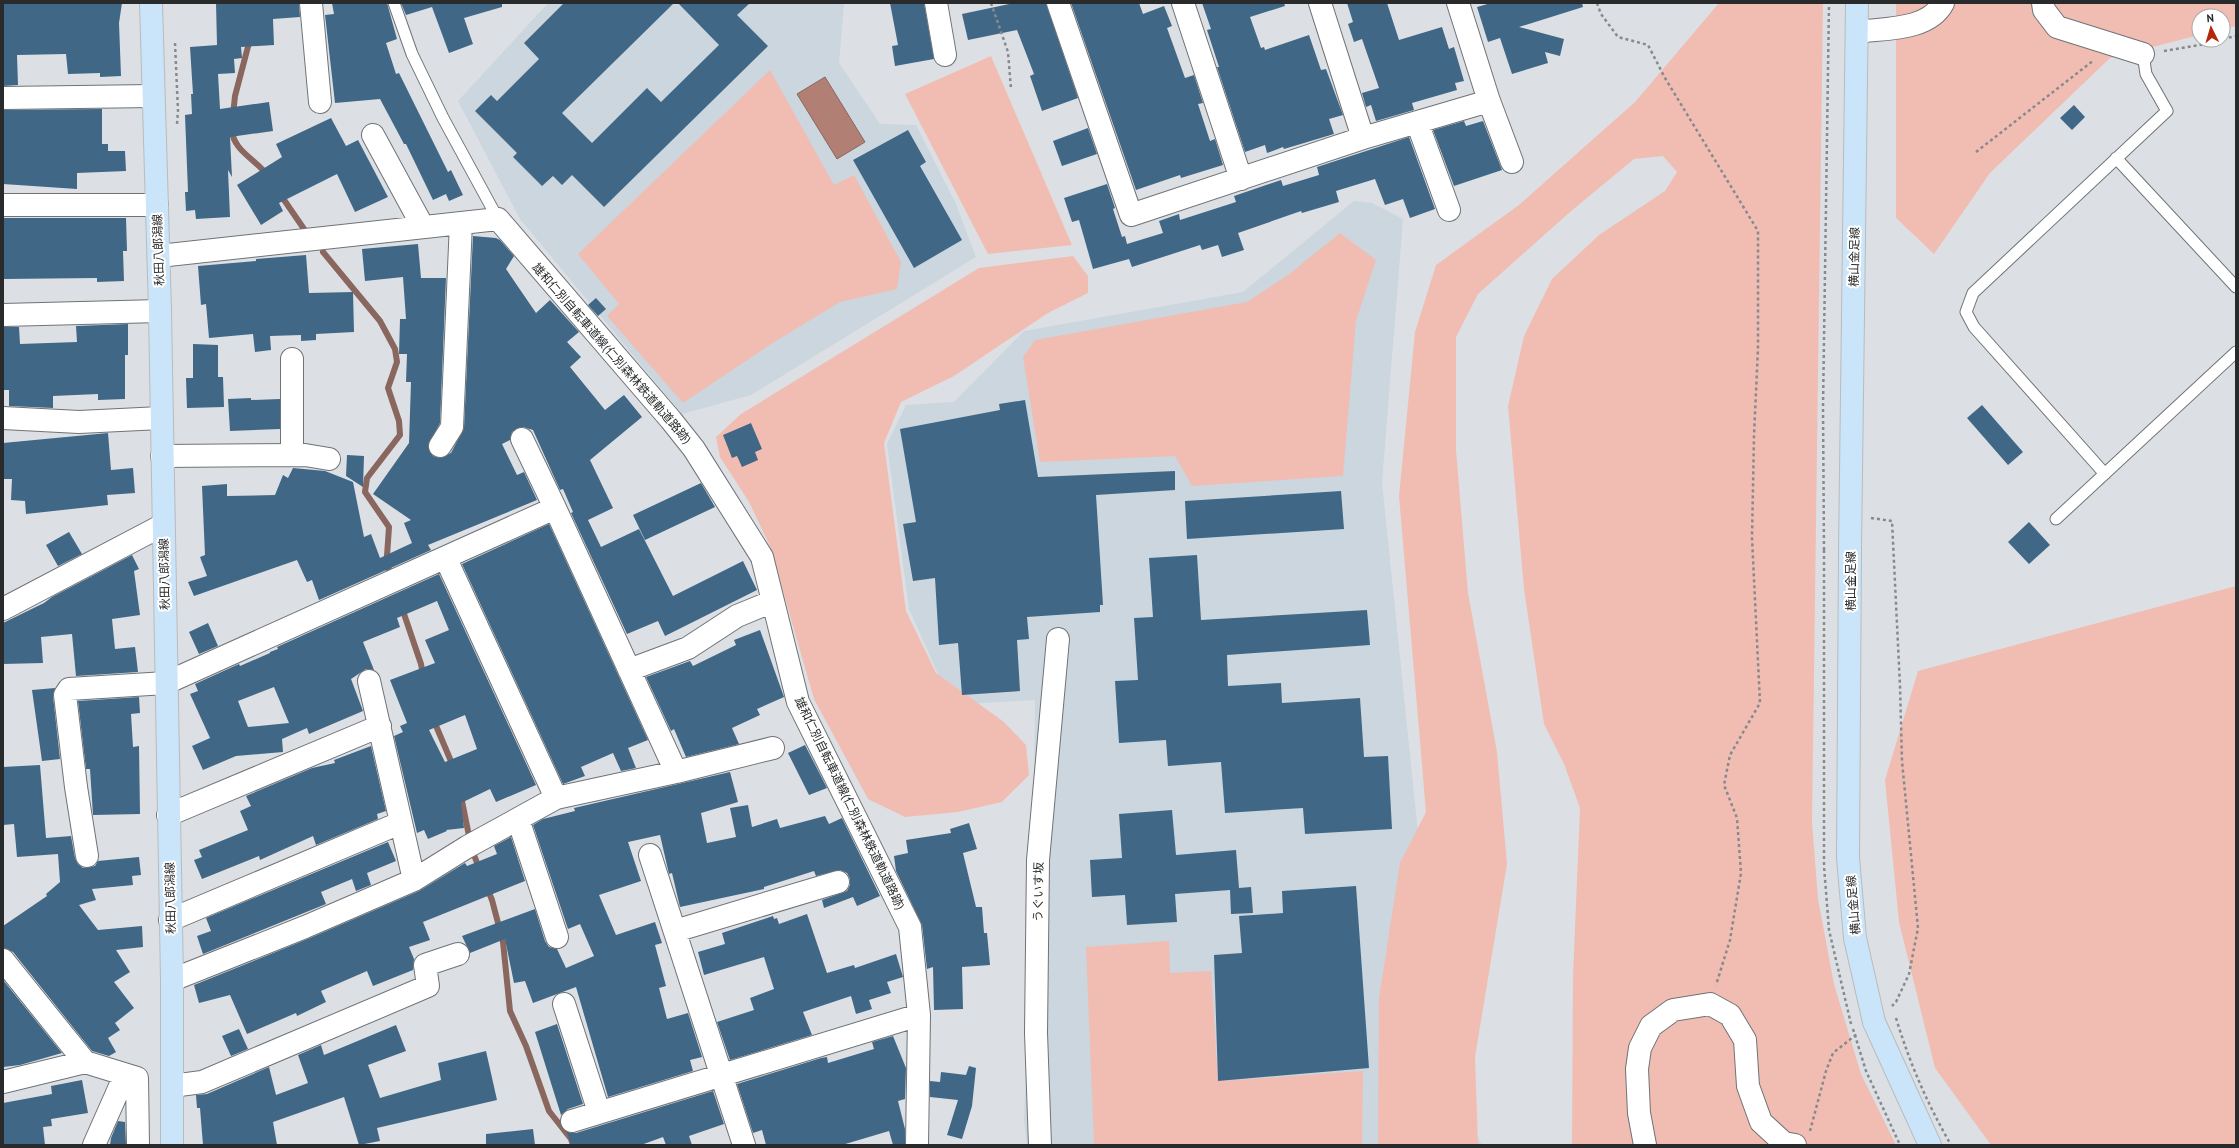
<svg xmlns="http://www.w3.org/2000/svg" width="2239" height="1148" viewBox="0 0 2239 1148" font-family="'PT Sans','Noto Sans JP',sans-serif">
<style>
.built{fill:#cbd6de}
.green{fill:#f1bdb2}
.water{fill:#b27f74;stroke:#89665e}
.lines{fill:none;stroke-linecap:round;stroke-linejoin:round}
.stream{stroke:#89665e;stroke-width:6}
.building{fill:#406786;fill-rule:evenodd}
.service-casing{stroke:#6f7376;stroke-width:13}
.minor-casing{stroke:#6f7376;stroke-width:24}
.primary-casing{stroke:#babbbb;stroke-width:24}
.path{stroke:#878a8d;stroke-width:2.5;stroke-dasharray:3 3;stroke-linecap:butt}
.service{stroke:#fff;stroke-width:11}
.minor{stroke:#fff;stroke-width:22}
.primary{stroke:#cae4fa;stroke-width:22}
.primary-bridge-casing{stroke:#babbbb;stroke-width:24;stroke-linecap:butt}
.path-bridge{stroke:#878a8d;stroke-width:2.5;stroke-dasharray:3 3;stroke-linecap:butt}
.primary-bridge{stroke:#cae4fa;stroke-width:22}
.labels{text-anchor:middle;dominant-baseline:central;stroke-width:4;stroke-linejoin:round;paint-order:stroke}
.street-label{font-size:12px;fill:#282a2b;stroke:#fff}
</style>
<rect width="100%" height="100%" fill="#dce0e4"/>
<path class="built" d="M548,3h296l-5,60 41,61 36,1 40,79 20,53 -225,138 -69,19 -162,-195 -62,-118z
M1354,201l18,2 31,16 -21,263 60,585 40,78h-455l-3,-25 9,-248 2,-172 -83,5 -43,-96 -22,-165 19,-39 48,-3 70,-71 219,-39z"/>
<path class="green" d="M1719,3h104l-11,819 6,77 16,85 27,90 35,71h-323l-1,-2 1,-167 7,-168 -16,-44 -20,-40 -20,-135 -16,-183 16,-70 28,-57 47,-44 66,-44 12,-19 -14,-16 -29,3 -64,53 -92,82 -22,43v113l12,143 29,159 10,112 -32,193 3,88h-100l1,-147 21,-135 26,-51 -27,-316 16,-164 21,-67 83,-60 116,-103z
M1896,3h340v23l-13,3v-13h-24v19l-89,23 -120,115 -56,81 -38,-36z
M991,56l81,189 -84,9 -83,-160z
M770,70l64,115 20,-10 47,87 -4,27 -57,13 -69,42 -88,59 -76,-87 12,-12 -41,-50z
M1340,233l36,27 -20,61 -13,155 -151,10 -17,-30 -135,6 -17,-105 12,-17 212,-38 41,-27z
M1073,256l15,20v17l-40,20 -94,63 -53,26 -17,41 22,168 30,62 68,49 22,23 3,30 -27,27 -44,10 -53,5 -37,-18 -54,-100 -44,-153 -21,-44 -29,-45 -4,-20 25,-23 238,-146z
M2236,586v559h-245l-56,-77 -36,-146 -14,-142 33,-109z
M1169,941l1,32 41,-2 7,110 145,-10 -1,74h-268l-8,-198z"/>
<path class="water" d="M825,77l40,65 -28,17 -40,-65z"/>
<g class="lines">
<path class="stream" d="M233,115l2,-19 15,-57
M232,130c1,21 25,30 35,45
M280,194l24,35
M323,252l57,69 15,28 2,13 -9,26 11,33 1,14 -33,43 -2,14 24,35 -2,29 2,15
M402,608l19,56 2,11
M434,721l19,45
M461,796l8,40
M474,855l5,13
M487,888l5,12 11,42 7,69 16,35 23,65 22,28 2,6"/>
</g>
<path class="building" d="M3,3h119l-3,20 2,53 -21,1v-4l-32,1 -2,-20 -49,1 1,30 -15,1z
M216,3h83l1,14 -27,2 1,26 -33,2 1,11 -8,1 1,14 -17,1 2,35 49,-7 4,29 -43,6 2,40 -4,-7 2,47 -34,2 -1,-9 -9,1 -1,-19h3l-3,-77 7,-1 -1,-20h2l-3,-47 27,-2z
M332,3h55l10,36 -11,4 10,31 3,-1 49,99 3,-2 12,25 -14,6 -3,-7 -13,6 -27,-56h-2l-24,-45 -45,4 -10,-88 9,-1z
M401,3h101v4l-38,11 9,26 -24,9 -17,-46 -26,8z
M564,3h110l-112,110 30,30 55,-55 14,14 58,-57 -41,-42h72l-13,12 31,31 -164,161 -32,-32 -10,10 -9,-9 -11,10 -29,-29 4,-4 -42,-42 16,-16 6,6 42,-42 -15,-16z
M890,3h34l10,56 -39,7 -3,-20 6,-1z
M1014,3h32l32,95 -36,13 -12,-35 4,-2 -17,-44 -49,10 -6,-26z
M1071,3h68l4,11 21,-8 8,20 -5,2 18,50 9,-3 9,28 -5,1 12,37 5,-2 8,26 -42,13 -1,-3 -44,15z
M1202,3h82l1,3 -35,11 11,31 3,-1 1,3 44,-15 12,35 5,-1 17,46 -14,4 5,15 -50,15 -1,-2 -16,6 -2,-8 -20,7 -28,-85h2l-12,-37 4,-1z
M1347,3h40l12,37 43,-13 7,22 5,-2 10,34 -9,2 2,7 -45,13 2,7 -38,11 -5,-16 -5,2 -4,-14 17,-5 -17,-49 -8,3 -6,-18 5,-2z
M1491,3h91l1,4 -64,20 45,12 -4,17 -15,-4 3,11 -36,11 -12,-36 -12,4 -11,-35z
M2074,105l11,12 -13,13 -12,-12z
M102,109v35h6v7h17l1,20 -49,2v16l-74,-5v-74z
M331,118l15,28 12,-6 30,57 -33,15 -18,-38 -58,29 4,8 -22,14 -24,-40 45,-28 -6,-13z
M1464,121l2,5 17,-5 19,49 -48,16 -21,-56z
M1088,128l9,26 -35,12 -9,-25z
M908,130l18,32 -6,4 42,74 -48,28 -61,-108z
M1409,137l26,72 -25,9 -7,-19 -18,6 -10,-26 -39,12 3,11 -37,11 -1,-2 -63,22 6,17 -22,7 -4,-12 -16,5 -2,-5 -68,22 -3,-8 -36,10 -14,-49 -7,2 -8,-24 43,-14 8,24 -2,1 9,28 3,-1 2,8 36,-11 -4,-12 20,-7 1,6 56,-18 -2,-6 47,-16 2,6 36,-11 -2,-8z
M3,218h123l1,33h-4l1,30 -27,1v-4l-94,1z
M473,236l23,2 4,2 14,16 -8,13 30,44 14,-13 29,32 -12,10 14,15 -11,10 35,43 19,-15 18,22 -52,43 23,48 -25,12 13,27 38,-18 34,67 70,-35 14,29 -92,46 -7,-15 -31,13 -56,-121 2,-1 -10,-23 -3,1 -27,-60 -10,-3 -11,5 -2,8 -8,4 15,31 7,-3 13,28 -109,45 3,5 -112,50 -7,-20 -5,2 -10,-22 -103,36 -6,-14 19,-6 -7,-19 5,-2 -3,-69 25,-2v12l48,-1 8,-20 5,3 5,-10 32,3 28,11 11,55 7,-3 9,24 32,-15 -8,-20 7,-3 -38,-26 36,-51 2,-61h-5l1,-28h-8l1,-35h6l-3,-42 -38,4 -3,-32 56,-5 3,34h25l-6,145 -12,23 5,10 7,2 11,-5 13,-25z
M306,255l3,38 44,-1 1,40 -38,2v6l-15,1v-6l-31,1 1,14 -16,2 -2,-18 -44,4 -3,-34 -5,1 -3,-39 58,-5v-2z
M596,298l10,11 -8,7 -10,-11z
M128,324v31h-3v44l-27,1v-6l-45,2v12l-44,-2v-16h-6v-63h16l1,17 57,-2 -1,-16z
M193,344l25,1v32h5l1,30 -37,1 -1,-30h7z
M251,398v2l29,-1v30l-50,2 -2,-32z
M1025,400l13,77 137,-6v19l-79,5 7,110h-3v7l-73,5 2,22 -12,1 3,51 -58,4 -4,-52 -19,2 -4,-67 -22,3 -10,-57 13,-2 -16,-93 100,-19 -1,-6z
M1982,405l41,47 -15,13 -41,-47z
M751,423l11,26 -7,3 3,8 -16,7 -5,-11 -5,2 -9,-23z
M108,433l3,37 22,-2 2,25 -28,2 1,10 -82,9 -1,-13 -14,-1 1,-21h-9v-36z
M347,455l17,1 -1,31 -17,-11z
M701,483l14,24 -70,33 -12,-25z
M1341,491l3,38 -157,10 -2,-38z
M2029,522l21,23 -21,19 -21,-22z
M549,524l99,216 -20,8 8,20 -15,3 -8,-18 -32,14 4,9 -22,8 -101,-220z
M69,532l13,22 -24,12 -12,-21z
M132,555l7,14 -5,2 6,44 -28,4 3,30 20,-2 3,25 -62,4 -4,-42 -31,3 2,26 -40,1v-41l41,-20 8,-6z
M1197,555l4,65 166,-10 3,35 -143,10 1,31 53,-3 1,20 78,-5 4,59 24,-1 4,73 -87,5 -2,-26 -78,5 -4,-51 -53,4 -2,-26 -47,3 -4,-62 23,-1 -4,-62 19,-1 -4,-59z
M439,574l97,211 -40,17 -6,-13 -29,14 3,25 -18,2 1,1 -19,8 -4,-9 -7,3 -23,-97 9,-4 -3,-6 7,-3 -17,-43 45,-17 -10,-23 24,-10 -12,-29 -40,17 3,9 -37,15 11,28 -8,-1 -15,10 12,32 -54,23 -2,-6 -25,11 1,13 -47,4 -33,14 -11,-24 18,-8 -20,-44 8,-3 -3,-7 44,-20 1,2 30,-13v-1l8,-3 -1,-2zM274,687l15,36 -41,4 -10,-26zM465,715l12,34 -32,13 -16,-32z
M208,623l10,23 -19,8 -10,-22z
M760,630l24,67 -27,12 3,6 -28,13 7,16 -53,13 -12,-28 -3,2 -25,-54 44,-16 3,5 43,-21 -2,-5z
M55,688l-2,8 7,63 -18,2 -10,-71z
M139,697l1,16 -9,1 2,33 6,-1 1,68 -47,1 -3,-46h-4l-8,-68z
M805,745l22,43 -18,7 -21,-42z
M371,746l15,65 -9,3 1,5 -62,26 -3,-9 -53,24 -1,-4 -57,23 -8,-19 8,-3 -3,-7 49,-20 -8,-19 11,-5 -5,-10 66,-28 23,-5 -1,-3z
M40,765l6,73 25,-2 4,22 3,6 5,4 12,-2 3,-5 41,-4 2,18 -9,1 1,9 -41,4 4,11 -17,5 19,25 44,-4 1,21 -27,3 14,22 -16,10 20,26 -19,15 5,7 -12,8 8,14 -7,4 -17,-5 -79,-99 -10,-4v-22l44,-30 -1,-2 14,-12 -2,-28 -41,3 -3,-33 -11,1v-58z
M730,772l8,30 -37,11 6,30 29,-6 -6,-29 18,-3 4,22 25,-8 3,9 45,-12 4,8 13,-6 38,78 -23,10 -4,-9 -29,11 -2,-8 25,-9 3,-6v-6l-3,-6 -7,-3 -24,6 -2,-5 -50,16v2l-84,18 -8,-34 -3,1 -9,-39 -32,7 13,39 -42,14 17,40 39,-13 7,21 -7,2 11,41 -7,2 8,31 21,-6 14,44 -12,3 3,11 -85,26 -32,-110 -43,16 -8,-22 -11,2 -9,-44 -35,14 -8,-17 73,-27 10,32 4,6 8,2 9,19 28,-12 -14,-32 -12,5 -35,-104 10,-6 32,-8 -1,-3z
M1172,810l4,45 60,-5 3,38 12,-1 2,26 -22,1 -1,-24 -55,4 2,28 -50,3 -2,-30 -33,2 -2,-37 32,-2 -3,-44z
M969,823l8,26 -14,4 13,54h6l2,26h3l3,32 -28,2 1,42 -29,1 -1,-43 -6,2 -5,-44 -26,-54 -2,-15 14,-3 -2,-13 45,-7 -1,-4z
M511,837l14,44 -102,41 7,18 -21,7 5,12 -1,11 -40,16 -6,-15 -46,20 5,11 -29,14 -1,-3 -49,21 -17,-39 -31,8 -5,-18 116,-47 109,-47 46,-28 2,3 30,-12 -3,-8z
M388,842l8,19 -29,12 4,12 -15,6 -4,-12 -31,13 5,12 -123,50 -6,-18 14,-5 -5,-13z
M1356,886l13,182 -151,13 -4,-126 28,-2 -3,-37 44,-3 -1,-22z
M807,914l20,59 27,-8 1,3 41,-14 7,23 -16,5 4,11 -22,7 3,9 -16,5 -5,-18 -48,16 9,23 -82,25 -13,-38 37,-12 -4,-12 24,-9 -10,-32 -60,18 -6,-23 27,-8 -3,-11 51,-17 1,3 3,-1 2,6z
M3,980l59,73 -42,12 -17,2z
M557,1024l26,80 -15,5 -7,6 -26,-83z
M396,1025l10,26 -38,14 12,33 61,-18 -3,-17 48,-12 11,49 -120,28 3,13 -21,4 -15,-48 -71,25 4,23h-74l-3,-37h-3l-1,-13 11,-1 62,-27 7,28 32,-12 -10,-28 23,-10 3,10z
M239,1029l9,20 -17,7 -9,-20z
M893,1036l13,32 -1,31 -7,2 7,28v16h-12l-4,-14 -47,14h-76l-4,-15 -9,3 -16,-49 84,-26 6,-1 1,6 46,-14 -2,-7z
M969,1066l7,2 -4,38 -10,33 -15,-4 11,-35 -28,-3v-16l10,1 1,-10 25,3z
M82,1080l6,33 -37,6 1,7 -9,1 2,18h-42v-42l49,-9 -1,-8z
M713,1091l11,33 -35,12 3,9h-26l-3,-8 -22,8h-70l-4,-13 9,1z
M118,1121l7,1 1,23h-16l1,-7z
M533,1129l2,16h-49v-11z"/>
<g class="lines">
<g class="service-casing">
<path id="service" d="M394,3l18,51 31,64 55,101
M2116,158l120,129
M2105,474l-131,-147 -8,-15 7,-19 194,-182 -21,-37 -3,-20
M2056,519l180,-167"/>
</g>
<g class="minor-casing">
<path id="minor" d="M311,3l9,99
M936,3l9,52
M1058,3l73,212 232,-77 126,-37
M1183,3l58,176
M1320,3l43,135
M1458,3l31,98 23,61
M2043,3l1,7 13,17 86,27
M1857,32c27,-4 71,-1 86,-29
M3,98l150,-2
M1417,122l32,88
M373,135l50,92
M3,205h154
M159,256l339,-37 173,201 23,29 68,108 36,145 112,225 9,88 -2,130
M3,315l157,-4
M3,418l76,4 82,-4
M522,439l33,69
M440,446l12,-19 9,-204
M292,455v-96
M162,456l143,-1 24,4
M446,559l110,239
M3,609l160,-84
M629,670l59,-22 49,-32 34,-14
M369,681l45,199
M676,772l97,-24
M168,815l212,-89
M518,819l39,118
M650,855l94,290
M87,856l-11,-69 -11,-92 4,-6 97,-6 389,-175 121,264 -120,26 -89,49 -53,33 -109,47 -133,53
M170,920l230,-97
M675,931l163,-49
M3,960l82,102
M564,1004l35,108
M3,1082l82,-20 52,16 1,67
M172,1086l30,-4 226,-96 -3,-21 33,-11
M572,1121l347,-106
M94,1145l31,-70
M1040,1145l-4,-112 2,-173 20,-221
M1645,1145l-6,-32 -2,-44 3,-21 11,-22 22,-16 37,-6 20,11 15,25 3,46 13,36 23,21 11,2"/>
</g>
<g class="primary-casing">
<path id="primary" d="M151,3l9,308 12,669v165
M1850,550l7,-547
M1874,1022l56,123"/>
</g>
<path class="path" d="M991,3l17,49 3,37
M1597,3l4,11 17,23 30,8 17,33 93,153v117l-4,88 -2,102 8,165 -30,52 -6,30 13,33 4,55 -11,67 -14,45
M2223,39l13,-3
M175,43l3,68 -1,13
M2164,51l42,-7 15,-4
M1976,152l118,-92
M1871,518l21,3 8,165 2,75 16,167 -9,46 -13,28 -4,4
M1824,550l-1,-143 6,-404
M1810,1131l16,-60 7,-18 24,-19"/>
<use href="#service" class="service"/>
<use href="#minor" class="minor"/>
<use href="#primary" class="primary"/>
<g class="primary-bridge-casing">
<path id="primary-bridge" d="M1850,550l-2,308 7,80 19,84"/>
</g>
<path class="path-bridge" d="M1824,550v316l5,64 22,94
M1896,1018c14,46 31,85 55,127
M1853,1029l13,42 34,74"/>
<use href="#primary-bridge" class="primary-bridge"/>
</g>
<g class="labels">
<g class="street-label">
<text transform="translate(158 250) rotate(-92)">秋田八郎潟線</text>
<text transform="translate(1854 257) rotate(-89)">横山金足線</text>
<text transform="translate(612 353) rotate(49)">雄和仁別自転車道線(仁別森林鉄道軌道路跡)</text>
<text transform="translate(164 574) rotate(-91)">秋田八郎潟線</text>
<text transform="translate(1850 581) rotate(-90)">横山金足線</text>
<text transform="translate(850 803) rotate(64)">雄和仁別自転車道線(仁別森林鉄道軌道路跡)</text>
<text transform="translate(1038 892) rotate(-89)">うぐいす坂</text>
<text transform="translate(170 898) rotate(-91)">秋田八郎潟線</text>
<text transform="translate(1853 905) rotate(-95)">横山金足線</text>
</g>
</g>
<rect width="2239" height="1148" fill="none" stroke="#282a2b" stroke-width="8"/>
<g transform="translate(2211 28) rotate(355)"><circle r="19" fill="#ffffff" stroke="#a9aaaa"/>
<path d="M0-3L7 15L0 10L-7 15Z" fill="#b4280a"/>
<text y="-6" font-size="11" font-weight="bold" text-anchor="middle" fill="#282a2b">N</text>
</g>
</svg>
